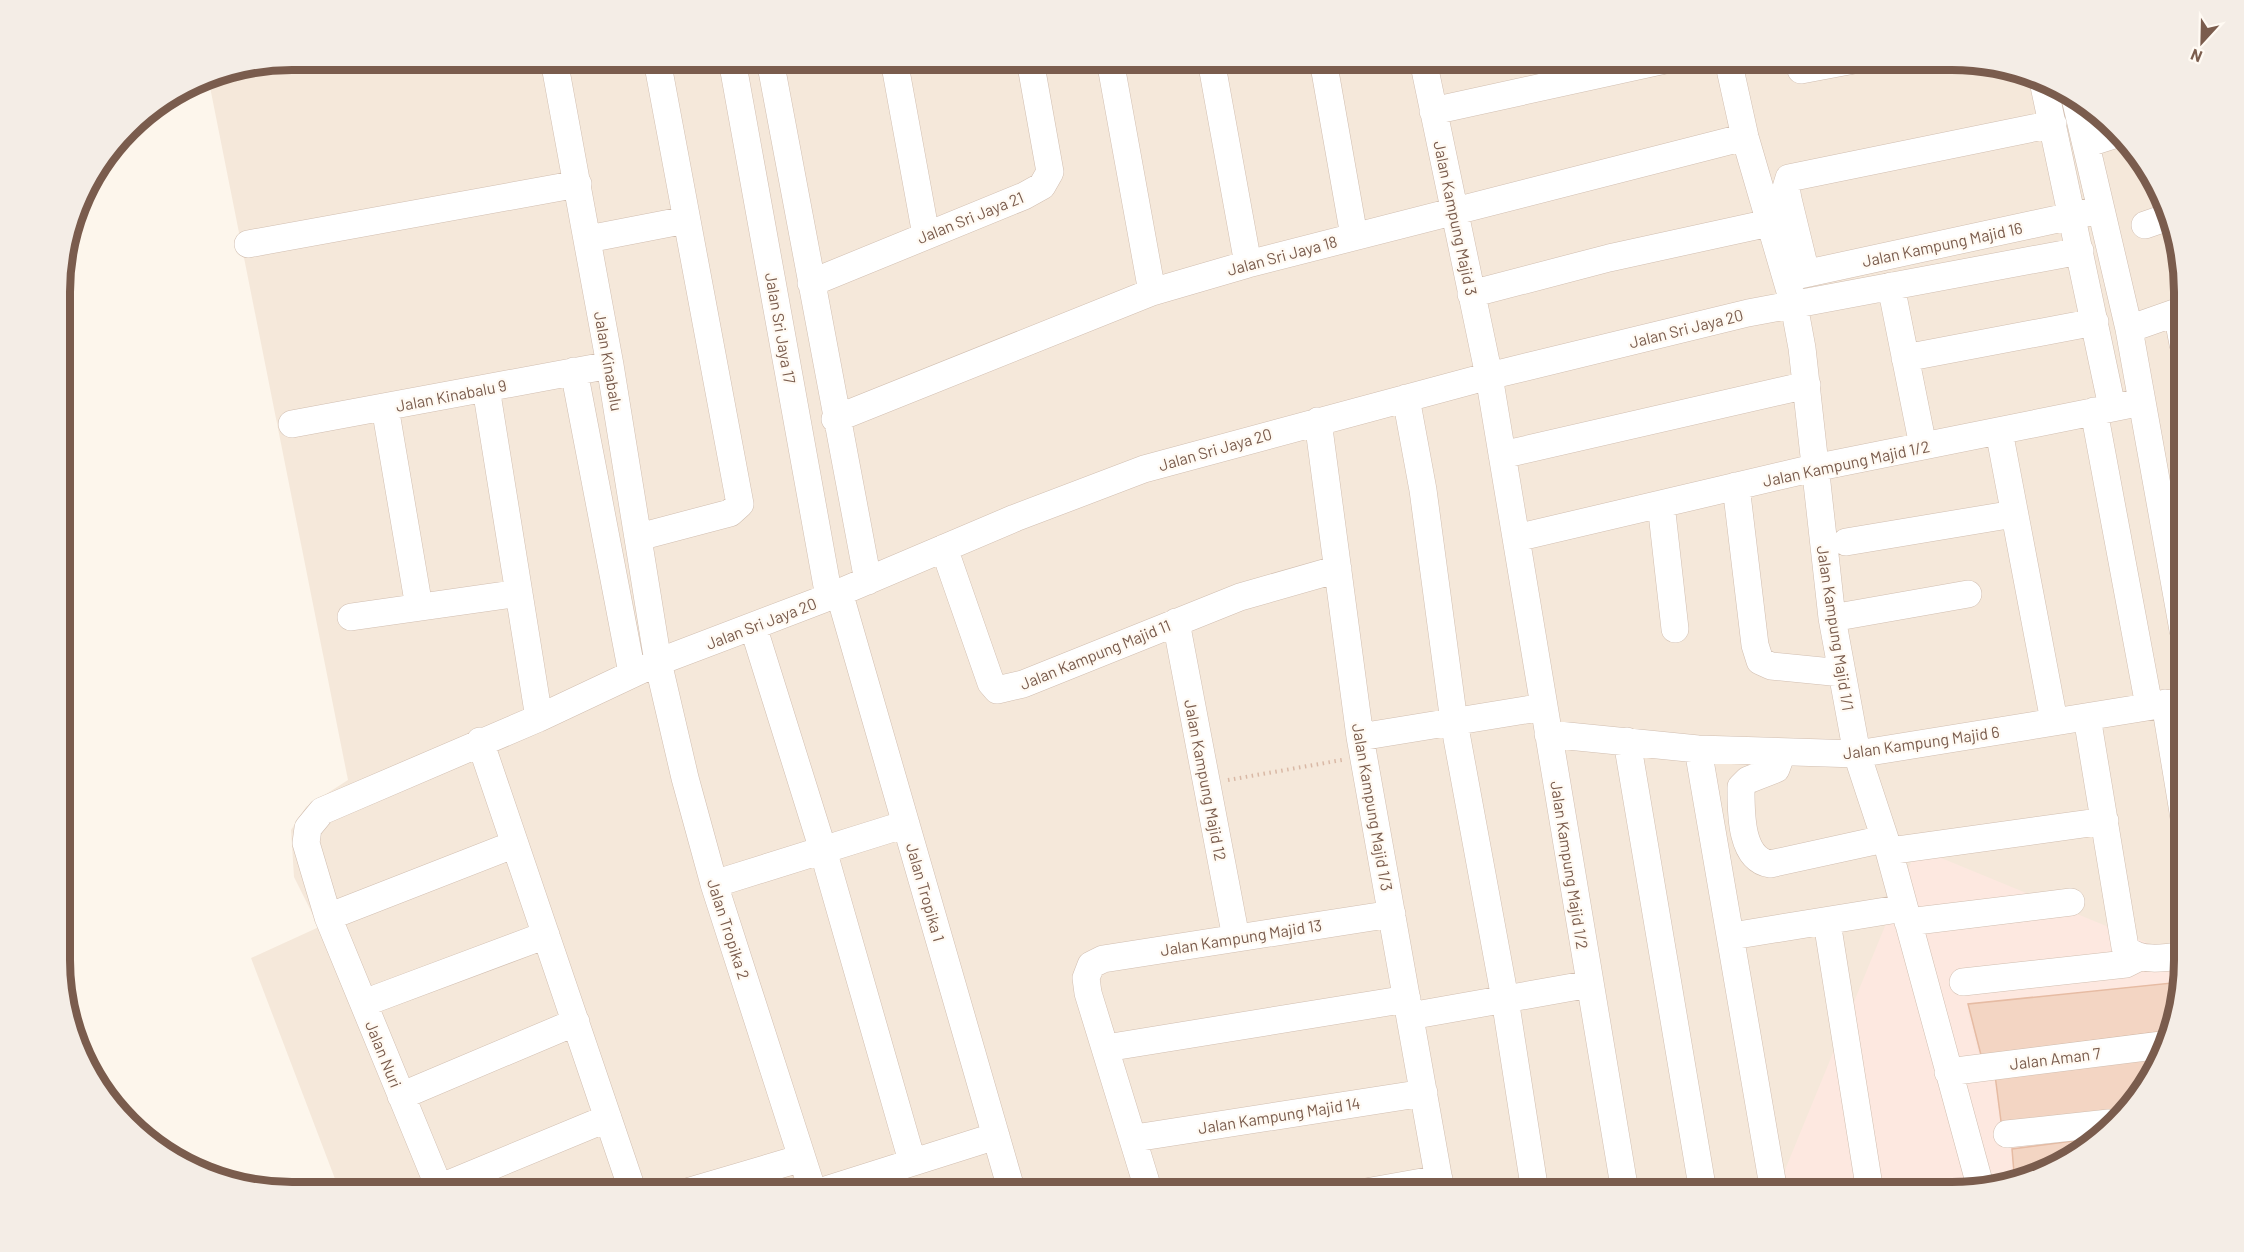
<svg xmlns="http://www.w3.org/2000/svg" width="2244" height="1252" viewBox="0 0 2244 1252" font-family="Barlow,sans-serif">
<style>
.residential{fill:#f5e8da}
.commercial{fill:#fde8e0}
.building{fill:#f3d5c3;stroke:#e6bba3;stroke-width:1.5;filter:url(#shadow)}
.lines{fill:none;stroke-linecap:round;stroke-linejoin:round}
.minor-casing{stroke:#d1beb0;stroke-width:28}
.path{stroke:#d9b8a5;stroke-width:4;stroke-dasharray:1.5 4.5;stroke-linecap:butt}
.minor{stroke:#fff;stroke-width:27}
.labels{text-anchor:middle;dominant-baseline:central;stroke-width:4.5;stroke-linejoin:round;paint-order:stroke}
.street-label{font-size:16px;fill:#7a5c4d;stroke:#fffaf3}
.rim{fill:none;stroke:#7a5c4d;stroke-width:8}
</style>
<defs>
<filter id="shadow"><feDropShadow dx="3.5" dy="6" stdDeviation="1.5" flood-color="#0004"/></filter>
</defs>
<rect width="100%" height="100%" fill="#fdf6ec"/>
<path class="residential" d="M293,60h1659l59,8 56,23 78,73 27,54 11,59 1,697 -31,101 -73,78 -114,39h-1626l-89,-234 68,-31 -25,-50 -3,-47 15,-23 42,-27 -140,-703z"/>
<path class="commercial" d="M1917,848l267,110v16l-31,101 -73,78 -54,27 -60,12h-190z"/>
<path class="building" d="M2181,982l-15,49 -185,24 -13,-51z
M2158,1057l-5,18 -38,41 -113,13 -7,-54z
M2095,1138l-15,15 -54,27 -5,1 -7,-8 -2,-24z"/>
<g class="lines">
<g class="minor-casing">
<path id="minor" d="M554,60l56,305 48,297 27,116 29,106 99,308
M732,60l97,537
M770,60l98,521
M894,60l32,175
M1110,60l42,232
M1211,60l37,204
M1323,60l31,176
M1423,60l66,316 136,816
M1728,60l17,77 49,168 8,43 30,270 25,136 32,97 92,338
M1801,70l53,-10
M2043,81l69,326
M2075,98l54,231 54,301
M1433,111l232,-51
M2086,144l28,-9
M2145,225l26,-9
M588,239l98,-19
M248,244l330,-60
M1806,273l-18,-74 -2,-11 3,-10 264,-54
M1790,277l300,-65
M811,283l213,-87 18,-10 8,-14 -20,-112
M1891,286l32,160
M1471,294l138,-36 160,-35
M2177,313l6,31
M2129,329l54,-19
M1905,358l190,-36
M574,371l58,302
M486,388l53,330
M1406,398l17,92 31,232 51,277 30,193
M385,407l34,200
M2094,411l55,295
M835,419l317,-127 96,-28 497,-127
M1318,421l42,316 81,455
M292,424l318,-59
M1999,431l55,290
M1502,455l305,-70
M1736,486l19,159 5,16 11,5 71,7
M1661,504l14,125
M639,537l91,-24 10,-9 -83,-444
M1516,538l298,-70 328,-66
M1846,542l168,-28
M944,548l47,135 6,7 26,-6 217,-87 98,-28
M839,592l173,600
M351,617l168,-24
M1832,618l136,-24
M1176,622l60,316
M753,626l70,224 89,311
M2165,703l19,115
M2087,717l38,230c12,16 41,11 59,8
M1548,734l150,15 159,5 327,-53
M1360,737l184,-30
M480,741l153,451
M1627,741l76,451
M1698,749l76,443
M1782,753l-6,16 -28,11 -7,7c0,25 -1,72 29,77l114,-25
M1889,851l216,-30
M714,884l192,-60
M328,917l187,-73
M1827,922l43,270
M1908,922l163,-20
M1732,936l172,-28
M1963,982l163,-18 14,-7
M364,1003l182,-68
M1410,1016l180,-32
M1106,1048l301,-49
M1948,1072l214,-27
M401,1096l175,-74
M2007,1134l102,-11
M1135,1138l289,-45
M439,1188l169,-70
M441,1192l-113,-275 -22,-74 2,-15 14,-17 217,-93 119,-56 171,-65 186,-79 129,-49 345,-93 259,-63 332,-62
M687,1192l115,-34
M819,1192l177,-56
M1149,1192l-61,-199 -2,-15 5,-13 12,-6 289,-45
M1366,1192l73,-13"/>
</g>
<path class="path" d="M1228,780l114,-20"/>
<use href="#minor" class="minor"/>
</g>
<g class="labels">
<g class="street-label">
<text transform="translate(970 217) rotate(-22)">Jalan Sri Jaya 21</text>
<text transform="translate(1456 218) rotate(78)">Jalan Kampung Majid 3</text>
<text transform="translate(1942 244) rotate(-12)">Jalan Kampung Majid 16</text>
<text transform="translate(1282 255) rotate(-15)">Jalan Sri Jaya 18</text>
<text transform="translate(781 328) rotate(80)">Jalan Sri Jaya 17</text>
<text transform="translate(1686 328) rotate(-14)">Jalan Sri Jaya 20</text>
<text transform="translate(609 361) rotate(80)">Jalan Kinabalu</text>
<text transform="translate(451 395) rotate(-11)">Jalan Kinabalu 9</text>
<text transform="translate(1215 449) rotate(-16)">Jalan Sri Jaya 20</text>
<text transform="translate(1846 463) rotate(-12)">Jalan Kampung Majid 1/2</text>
<text transform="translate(761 623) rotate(-21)">Jalan Sri Jaya 20</text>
<text transform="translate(1836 628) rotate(81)">Jalan Kampung Majid 1/1</text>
<text transform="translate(1095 654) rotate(-22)">Jalan Kampung Majid 11</text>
<text transform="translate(1921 742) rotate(-8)">Jalan Kampung Majid 6</text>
<text transform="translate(1206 780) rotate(79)">Jalan Kampung Majid 12</text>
<text transform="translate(1373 807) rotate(80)">Jalan Kampung Majid 1/3</text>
<text transform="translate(1570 865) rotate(81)">Jalan Kampung Majid 1/2</text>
<text transform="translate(926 892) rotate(74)">Jalan Tropika 1</text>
<text transform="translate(729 929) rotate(72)">Jalan Tropika 2</text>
<text transform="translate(1241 937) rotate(-9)">Jalan Kampung Majid 13</text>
<text transform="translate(384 1054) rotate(68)">Jalan Nuri</text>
<text transform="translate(2055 1058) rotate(-7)">Jalan Aman 7</text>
<text transform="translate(1279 1115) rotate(-9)">Jalan Kampung Majid 14</text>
</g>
</g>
<path d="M0 0H2244V1252H0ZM292 70H1952A222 222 0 0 1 2174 292V960A222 222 0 0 1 1952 1182H292A222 222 0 0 1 70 960V292A222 222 0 0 1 292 70Z" fill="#f4ede6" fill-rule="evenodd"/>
<path class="rim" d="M292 70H1952A222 222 0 0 1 2174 292V960A222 222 0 0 1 1952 1182H292A222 222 0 0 1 70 960V292A222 222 0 0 1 292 70Z"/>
<g transform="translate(2202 42) rotate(202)" stroke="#fffaf3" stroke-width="4.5" paint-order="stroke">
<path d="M0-4.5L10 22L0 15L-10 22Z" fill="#7a5c4d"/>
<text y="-9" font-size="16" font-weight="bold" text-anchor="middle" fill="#7a5c4d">N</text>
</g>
</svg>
